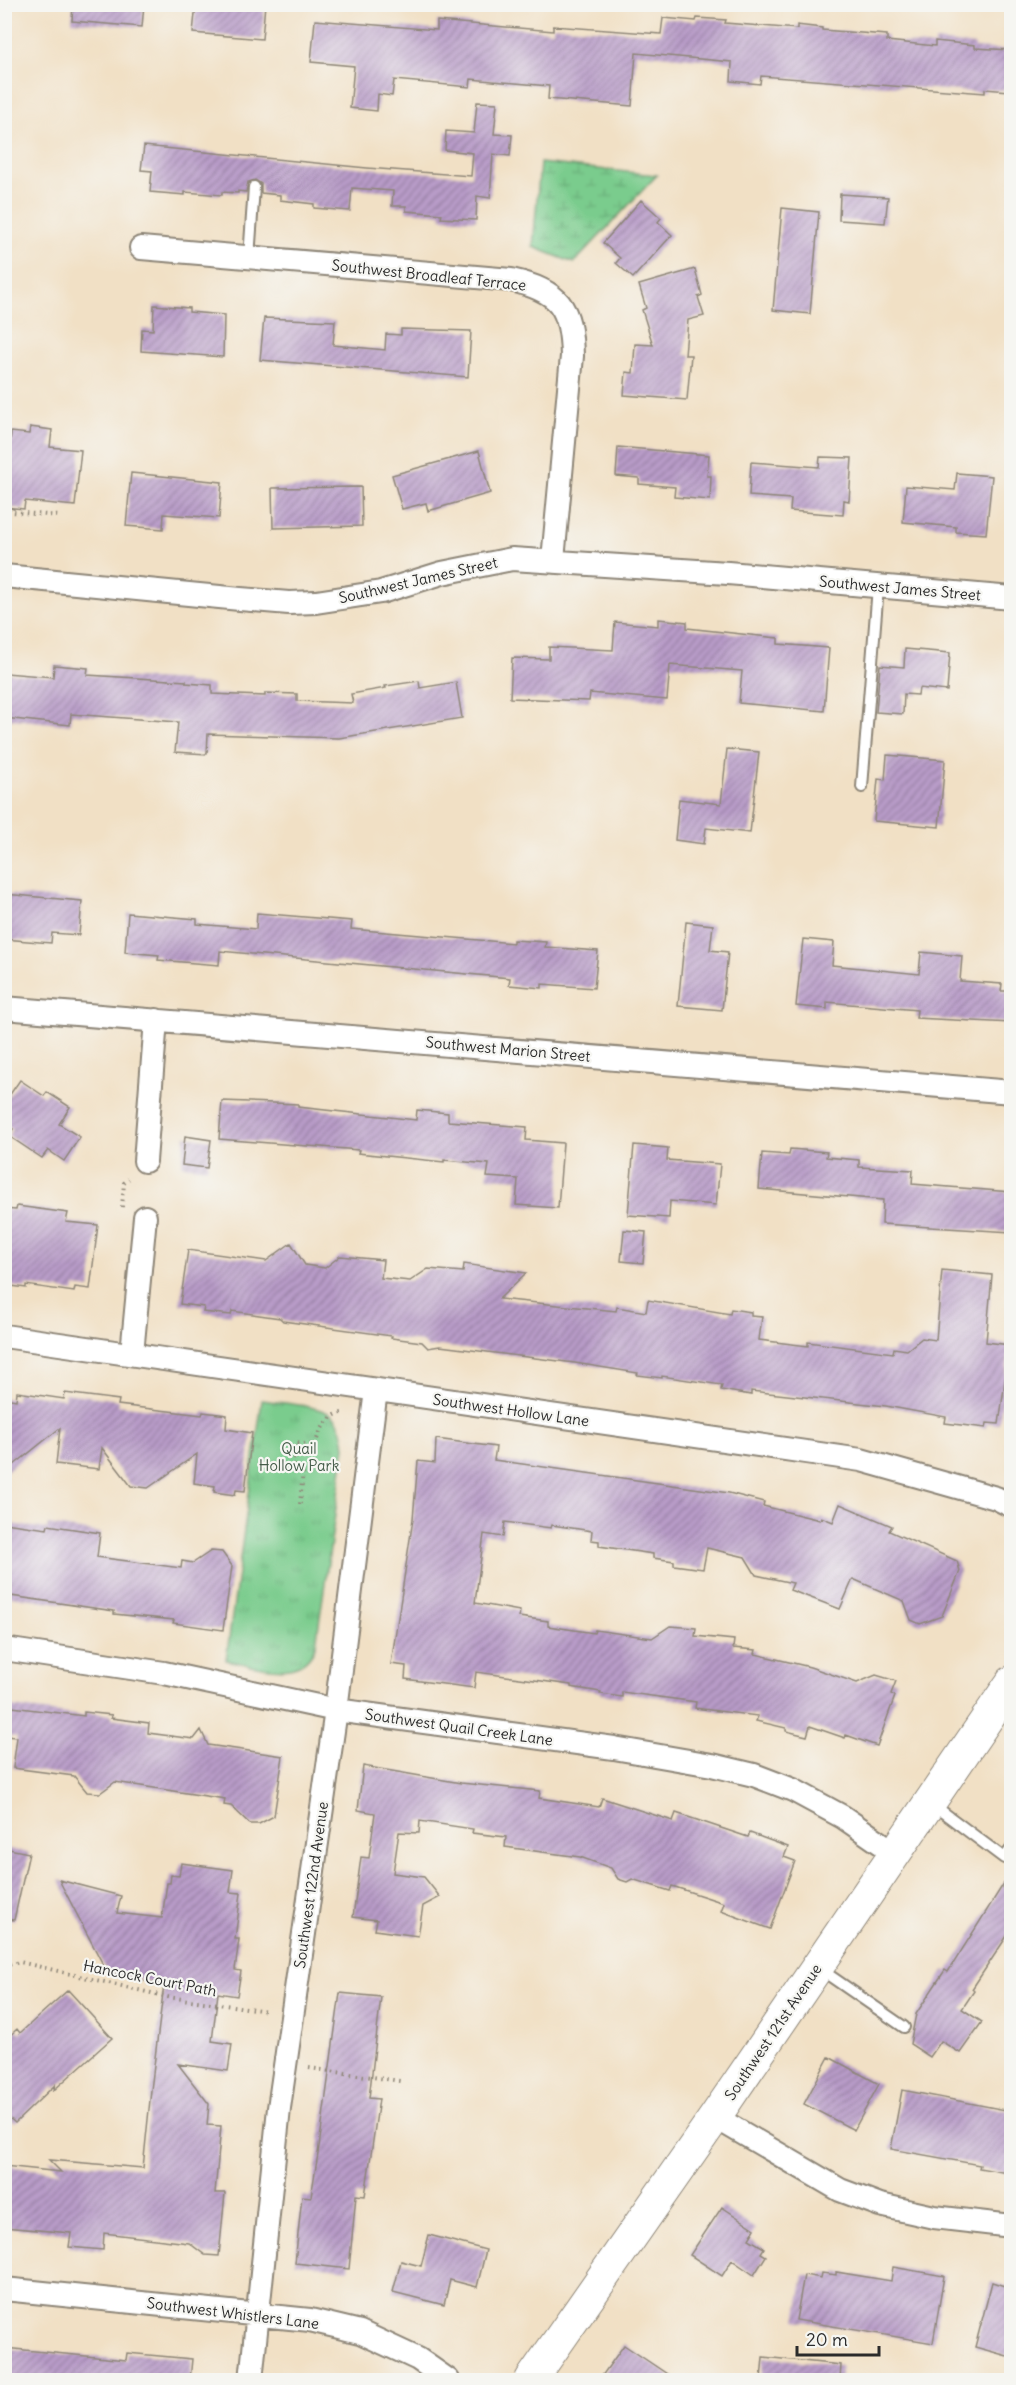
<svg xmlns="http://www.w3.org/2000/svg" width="1016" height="2385" viewBox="0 0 1016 2385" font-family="Delius,sans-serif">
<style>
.grass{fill:url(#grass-tufts);stroke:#527c5c;stroke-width:1.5}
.wetland{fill:url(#wetland-marsh);stroke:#527c5c;stroke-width:1.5}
.building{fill:url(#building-hatch)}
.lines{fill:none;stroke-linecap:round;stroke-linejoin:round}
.lane-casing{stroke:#8e8678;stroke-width:14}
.street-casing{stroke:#8e8678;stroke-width:26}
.secondary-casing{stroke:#8e8678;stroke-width:34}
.path{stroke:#8e8678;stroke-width:4;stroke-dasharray:1.5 4.5;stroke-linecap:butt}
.lane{stroke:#fff;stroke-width:10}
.street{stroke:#fff;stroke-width:22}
.secondary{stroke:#fff;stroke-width:32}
.labels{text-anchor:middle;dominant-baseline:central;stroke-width:4.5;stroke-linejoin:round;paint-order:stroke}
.street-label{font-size:15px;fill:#2b2b2b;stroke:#f6f6f2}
.park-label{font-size:15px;fill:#435b48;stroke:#f6f6f2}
</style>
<defs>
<pattern id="grass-tufts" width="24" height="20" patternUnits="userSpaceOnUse" patternTransform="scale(1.5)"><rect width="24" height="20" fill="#7acc8d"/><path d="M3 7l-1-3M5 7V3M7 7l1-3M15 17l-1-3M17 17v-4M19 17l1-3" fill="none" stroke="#6aaf7a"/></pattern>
<pattern id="wetland-marsh" width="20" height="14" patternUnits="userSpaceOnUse" patternTransform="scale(1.5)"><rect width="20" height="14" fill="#7acc8d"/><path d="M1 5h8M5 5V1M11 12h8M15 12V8" fill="none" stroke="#6aaf7a"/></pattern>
<pattern id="building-hatch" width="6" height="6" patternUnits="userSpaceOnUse" patternTransform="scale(1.5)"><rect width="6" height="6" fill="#b89bc8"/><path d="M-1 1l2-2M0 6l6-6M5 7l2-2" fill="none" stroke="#967fa3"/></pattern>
</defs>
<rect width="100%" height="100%" fill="#f6f6f2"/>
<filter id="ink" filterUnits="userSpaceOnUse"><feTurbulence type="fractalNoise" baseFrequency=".0167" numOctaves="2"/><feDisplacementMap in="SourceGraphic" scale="12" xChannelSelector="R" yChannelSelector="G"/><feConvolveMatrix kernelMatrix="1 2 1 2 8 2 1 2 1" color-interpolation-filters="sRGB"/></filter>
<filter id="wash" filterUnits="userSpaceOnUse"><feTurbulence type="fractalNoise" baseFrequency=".008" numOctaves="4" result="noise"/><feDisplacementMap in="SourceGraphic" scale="24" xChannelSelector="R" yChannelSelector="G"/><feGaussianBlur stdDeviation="1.35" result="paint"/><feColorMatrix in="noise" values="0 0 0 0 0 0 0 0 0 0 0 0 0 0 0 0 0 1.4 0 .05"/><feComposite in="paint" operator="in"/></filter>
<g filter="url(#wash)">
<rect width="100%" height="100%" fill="#f1e0c5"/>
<path class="grass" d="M262,1400c18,3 58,5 71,16 9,7 11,21 12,31l-29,197c-12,40 -61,21 -90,16z"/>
<path class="wetland" d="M540,163l117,12 -83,88 -41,-16z"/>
<g id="blocks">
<path class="building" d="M73,4h71l-2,23 -70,-6z
M196,4h69l-3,35 -69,-6z
M663,18l33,3 1,-3 29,2 -1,3 72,6v-4l25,3v2l65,5v6l48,5v-5l40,4v3l36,2 -2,41 -24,-2v4l-224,-17 -1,8 -29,-3 1,-19 -96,-9 -4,53 -84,-7 1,-13 -78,-7 -1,8 -76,-7 -2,16 -14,-2 -1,17 -27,-3 4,-42 -43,-4 4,-42 122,10v-9l116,10v-5l108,8z
M477,102l20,1 -3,31 18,1 -2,21 -17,-2 -3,44 -13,-2 -1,24 -35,-2 1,-4 -36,-3v-5h-14l1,-15 -41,-3 -2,23 -36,-3v-4l-34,-4v-5l-19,-2v-9l-6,-4 -7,2 -2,10 -8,-1v2l-16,-1v3l-37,-3v3l-35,-3 2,-21 -11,-1 3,-24 223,22 104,8 2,-23 -28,-3 1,-19 28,2z
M840,194l48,3 -3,26 -46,-3z
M641,200l20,18 -3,4 14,13 -39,43 -17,-15 4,-5 -17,-15z
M782,208l37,4 -9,102 -37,-4z
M695,269l7,26 -4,2 6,19 -16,4 -3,35h6l-4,45 -63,-5 2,-23 7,1 2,-29 18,1 -11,-35 4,-2 -7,-23z
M154,305l35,3v4l35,3 -1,42 -82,-6 1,-22 11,1z
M264,318l71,3 -2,24 52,5 1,-16 15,1v-6l70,2 -3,46 -208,-17z
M30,427l22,3 -2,17 31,3 -6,56 -50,-5 -1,8 -20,-2v-66l6,1 1,-10 18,2z
M618,447l91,8 -2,21h4l-1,24 -36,-3 1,-10 -36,-3v-6l-23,-2z
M479,451l11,42 -62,18 -2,-8 -24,6 -10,-34z
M820,457l32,1 -3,43 -5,-1 -1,15 -53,-4 1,-12 -42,-3 2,-34 68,5z
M131,473l91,9 -3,36 -55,-4 -1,15 -37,-3z
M957,473l35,3 -6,58 -30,-2v-5l-53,-5 3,-36 49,4z
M361,487l1,39 -89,2 -1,-40z
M658,619l29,3v6l91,10v6l51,4 -5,63 -85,-8 3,-32 -72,-6 -3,35 -77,-7 -1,8 -79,-3 2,-40 37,1v-12l64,3 2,-28 43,4z
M905,649l45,4 -3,38 -28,-3 -1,7 -14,-1 -1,20 -27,-2 4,-47 24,2z
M54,665l34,3 -1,7 99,6v2l26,2v9l53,2v-3l32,1v7l56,2 -2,-9 35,-6 -1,-2 34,-5 1,7 36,-6 6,36 -123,20 -131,-4 -1,20 -32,-2 3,-30 -107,-8 -1,11 -66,-7 2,-45 47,4z
M727,749l32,3 -9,81 -44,-5 -2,16 -29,-4 4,-41 42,5z
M887,755l58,5 -6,67 -65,-6 4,-42 7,1z
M4,894l78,7 -3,34 -27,-2 -1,10 -47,-4z
M128,913l69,6v5l59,5 1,-16 95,8 -1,8 162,14v-3l33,2 -1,5 53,4 -4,37 -52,-4v4l-33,-3 1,-7 -290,-27 -1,14 -61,-5 1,-5 -34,-3z
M686,922l27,3 -3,25 18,2 -6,58 -44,-4z
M803,939l31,3 -2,23 87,9 2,-22 41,4 -2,25 42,3 -1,7h10v32l-95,-5 1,-8 -90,-8v7l-31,-3z
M20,1080l24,16 3,-4 23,15 -11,17 21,13 -16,24 -16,-11 -6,8 -33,-22 4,-7 -9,-6v-20z
M222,1101l76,3v3l118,13 1,-10 31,3v8l79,6 -1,13 37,3 -5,65 -42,-3 2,-26 -31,-2 2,-13 -45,-4v2l-86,-9 1,-3 -140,-11z
M185,1136l26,4 -4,28 -25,-3z
M634,1145l34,3 -1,12 53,4 -4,41 -46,-4 -1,17 -41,-3z
M790,1149l37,3 -1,5 33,3v7l54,3 -1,14 99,8v40l-129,-8 1,-24 -124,-11 3,-36 27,2z
M17,1206l51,7 -2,9 32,3 -8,64 -15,-2 -1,5 -48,-7v3l-22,-3v-76l12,1z
M624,1230l22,2 -3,31 -22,-2z
M291,1243l14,22 20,3 15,-12 43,4 -2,18 29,3 18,-12 35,3 1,-8 62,9 -27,26 117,12 1,-4 29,5 2,-12 82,14 1,-5 20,3v4l11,1 -3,23 49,6v-4l85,11 1,-5 13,2 15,-12 14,2 6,-70 50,5 -6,67 24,3 -11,79 -12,-1 -1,5 -41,-5 1,-6 -60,-11 -135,-15v4l-30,-5 1,-5 -60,-9v2l-25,-3 1,-2 -63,-10 -135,-17 -12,2 -6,-6 -31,-4 1,-2 -109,-15 -3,-3 -48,-7 -1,4 -28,-3 1,-5 -24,-3 8,-54 78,11z
M17,1392l47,7 1,-6 54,7 -1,5 84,10 1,-3 24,3 -1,14 26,4 -7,58 -9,-1 -1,5 -21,-3 1,-6 -21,-3 3,-29 -49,34 -17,-2 -29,-38 -3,21 -43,-5 4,-36 -56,45v-75l12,2z
M436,1439l60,8 -2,13 235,33 35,9 -1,4 57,14 1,-3 12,5 7,-18 52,22 -3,5 68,30 3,10 -18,45 -22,8 -9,-4 -7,-19 -51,-22 -13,30 -50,-19 3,-7 -37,-8 -11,-18 -38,-9 -4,21 -29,-4v-4l-21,-3v-4l-54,-8v-5l-8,-1 1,-9 -40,-6 -1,3 -46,-6 -2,15 -19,-3 -9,69 45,8 -1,6 29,4v5l46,7 1,-3 57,8 18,-12 26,2 -1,8 39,4 -1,8 23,2 -1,4 55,13 47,16 19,-8 20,6 -5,13 4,2 -18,50 -31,-11 -1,3 -35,-12 -3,10 -21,-5v-3l-30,-7 2,-5 -63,-8 1,-6 -74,-10v5l-22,-3 1,-2 -30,-5v-2l-95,-13 -2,16 -69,-9 1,-13 -15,-2 22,-145 5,-58 17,2z
M4,1523l43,6 1,-4 52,8 -3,24 84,11 1,-7 11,2 18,-12 11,1 10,14 -9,64 -50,-7 1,-3 -60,-6v-3l-110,-16z
M4,1706l80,10v-4l28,3 -1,3 38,5 -1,10 46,6 7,-9 7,15 75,11 -9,60 -15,8h-9l-19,-18 -7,-1 1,-6 -110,-17 -15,11 -13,-1 -13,-16 -61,-8 4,-31 -13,-1z
M363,1766l98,17 79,8 -1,7 60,9 3,-9 71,23 3,-8 72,24 2,-4 38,14 -4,10 11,4 -25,68 -49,-18 3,-8 -52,-17 -2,5 -38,-12 -5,3 -9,-3 -7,-11 -31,-11 -75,-10 1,-10 -34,-4 1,-4 -53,-8 -1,12 -20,-1 -6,41 31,4 16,20 -17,9 -5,30 -43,-6 2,-10 -24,-3 8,-60 8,1 6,-45 -17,-3z
M4,1848l25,5 -15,67 -10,-1z
M181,1863l52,7 -3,22 11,1 -6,46h4l-4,31 6,1 -4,25 -19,-3 -6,48 20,3 -4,27 -50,-7 31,40 -2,21 14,1 -6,67h10l-6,63 -14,-1 -16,-12 -85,-10 -1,17 -34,-3 2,-14 -67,-6v-61l57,6 -12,-12 94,8 8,-78 13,-105 -57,-13 -48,-92 62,16 -4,17 45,5 5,-35h3l1,-8 8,1z
M1011,1872v58l-39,59 2,2 -12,18 20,13 -22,31 -19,-12 -11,16 -20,-13 6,-30 29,-44 3,2z
M68,1990l44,48 -58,52 1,-5 -40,38 -11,-10v-72l13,-12 3,4z
M340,1993l41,4 -12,101 10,1 -14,97 -9,-1 -7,74 -54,-6 7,-67 9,1 7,-43z
M829,2057l50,27 -25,46 -50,-26z
M902,2090l109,21v39l-4,23 -28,-5 1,-3 -89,-16z
M722,2207l33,22 -6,10 15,9 -3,5 5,3 -12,19 -22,-15 -10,16 -32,-21z
M429,2235l57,15 -9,37 -27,-7 -6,25 -51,-13 8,-31 20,5z
M893,2267l51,9 -11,67 -137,-23 8,-45 17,3 1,-5 14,2v-3l55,9z
M992,2282l19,6v69l-36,-10z
M624,2345l52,35h-77z
M4,2348l122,12 1,-7 65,6 -2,21h-186z
M763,2357l78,8 -1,15h-79z"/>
</g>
</g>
<g filter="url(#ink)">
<use href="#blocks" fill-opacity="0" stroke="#8e8678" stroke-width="1.5"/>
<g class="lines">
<g class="lane-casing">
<path id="lane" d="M249,258l5,-71
M862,787l16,-200
M932,1804l72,54 8,-10
M820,1969l84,58"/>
</g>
<g class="street-casing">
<path id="street" d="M141,248l370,32c49,11 60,27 61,76l-19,204
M4,576l236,23 49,4 27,-1 65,-10 61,-19 70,-14 216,14 284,25
M4,1008l1008,84
M145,1161l11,-141
M4,1336l857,124 135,38 16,8
M132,1353l13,-136
M4,1649l160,24 172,37 278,38 98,17 42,10 39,15 50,27 52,36
M715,2117l125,73 40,15 54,12 78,9
M4,2289l306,31 50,12 58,27 30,21
M251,2380l28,-272 57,-398 40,-320"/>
</g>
<g class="secondary-casing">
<path id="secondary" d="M531,2380l184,-263 297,-435"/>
</g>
<path class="path" d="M13,508l-1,4 48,4
M122,1207l2,-24 5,-4
M300,1504l3,-33 -10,-1 3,-27 19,2c4,-13 12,-30 27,-32
M4,1966l16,-4 148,35 100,14
M309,2068l91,13"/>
<use href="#lane" class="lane"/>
<use href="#street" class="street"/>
<use href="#secondary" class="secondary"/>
</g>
</g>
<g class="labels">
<g class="street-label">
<text transform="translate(429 275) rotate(6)">Southwest Broadleaf Terrace</text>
<text transform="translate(418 580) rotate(-13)">Southwest James Street</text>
<text transform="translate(900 588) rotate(5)">Southwest James Street</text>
<text transform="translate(508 1049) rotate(5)">Southwest Marion Street</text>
<text transform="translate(511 1410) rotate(8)">Southwest Hollow Lane</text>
<text transform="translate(459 1727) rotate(8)">Southwest Quail Creek Lane</text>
<text transform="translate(311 1885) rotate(-82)">Southwest 122nd Avenue</text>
<text transform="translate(150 1978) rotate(11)">Hancock Court Path</text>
<text transform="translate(773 2032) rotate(-56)">Southwest 121st Avenue</text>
<text transform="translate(233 2313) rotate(7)">Southwest Whistlers Lane</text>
</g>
<g class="park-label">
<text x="299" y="1448">Quail<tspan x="299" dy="17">Hollow Park</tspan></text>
</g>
</g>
<rect width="1016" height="2385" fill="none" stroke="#f6f6f2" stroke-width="24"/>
<path d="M797 2346v9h82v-9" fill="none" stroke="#2b2b2b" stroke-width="3"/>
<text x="806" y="2346" font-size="18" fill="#2b2b2b" stroke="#f6f6f2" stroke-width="4.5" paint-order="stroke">20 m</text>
</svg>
